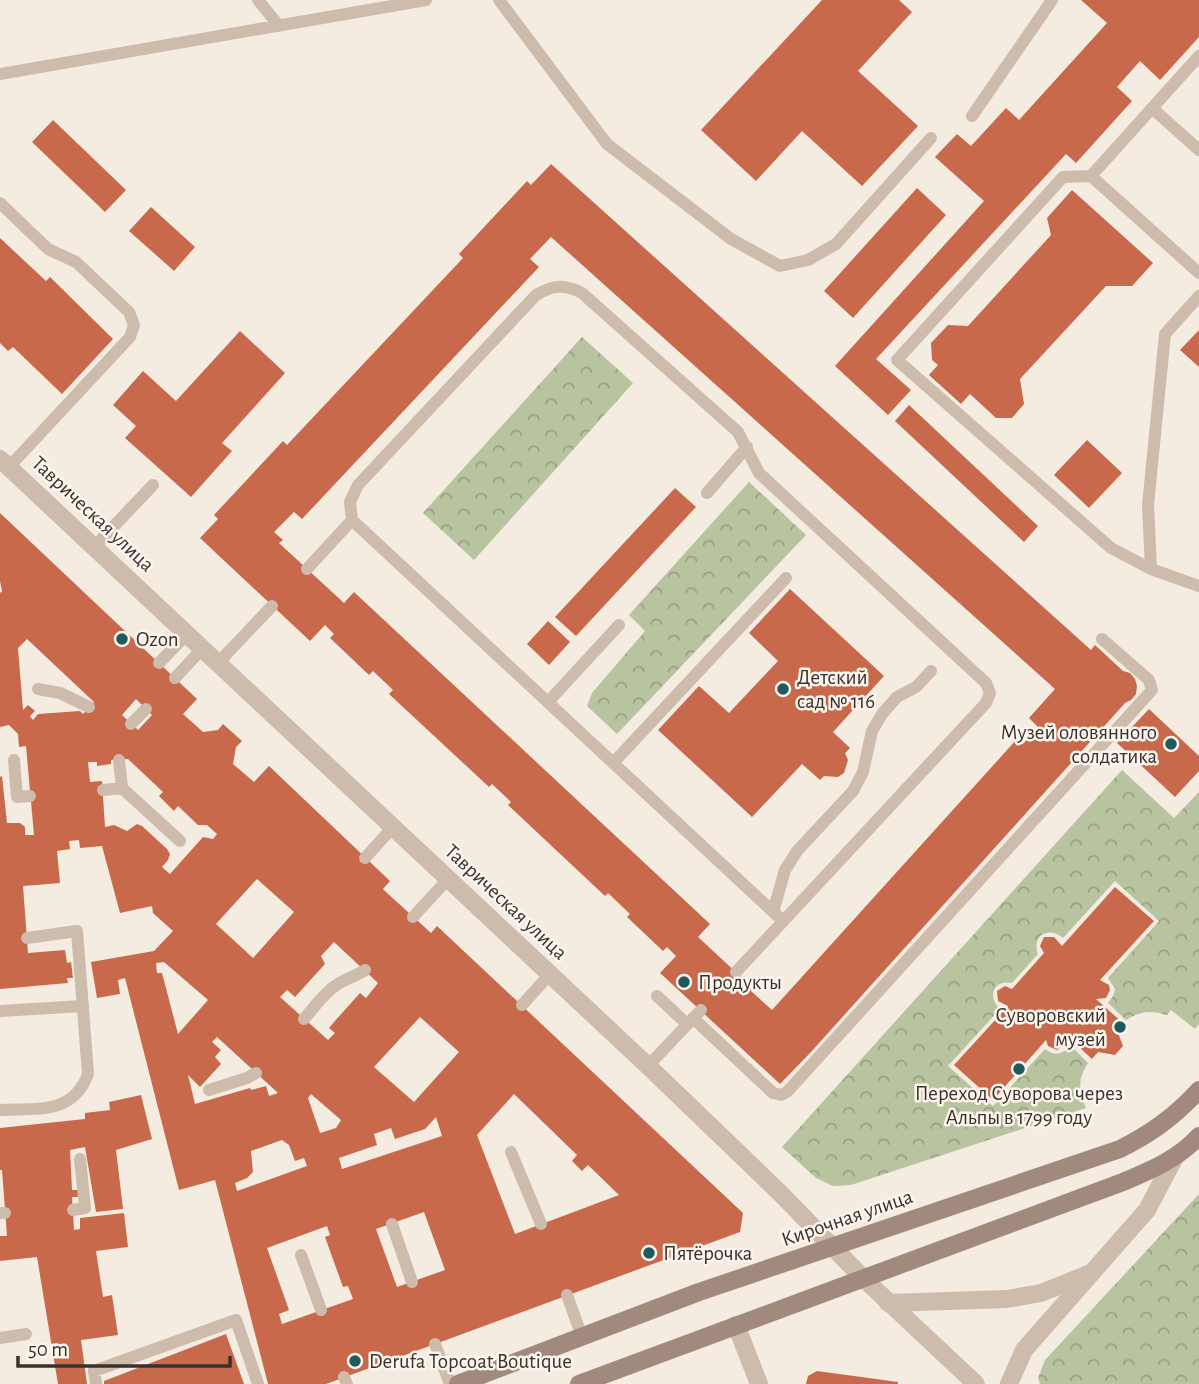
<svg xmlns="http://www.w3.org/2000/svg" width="1199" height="1384" viewBox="0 0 1199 1384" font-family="'Alegreya Sans',sans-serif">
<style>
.forest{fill:url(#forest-crowns)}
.building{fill:#c8694b;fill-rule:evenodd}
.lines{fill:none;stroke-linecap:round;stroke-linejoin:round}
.service{stroke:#cdbbac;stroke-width:12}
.minor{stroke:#cdbbac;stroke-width:18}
.tertiary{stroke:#cdbbac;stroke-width:18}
.secondary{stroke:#a18a7d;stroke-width:18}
.poi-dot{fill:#1f5a5e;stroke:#fbf5ee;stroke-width:2.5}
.labels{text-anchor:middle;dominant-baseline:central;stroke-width:5;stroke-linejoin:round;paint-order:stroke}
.street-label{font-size:21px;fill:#3b302b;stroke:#fbf5ee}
.poi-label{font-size:21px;fill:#3b302b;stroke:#fbf5ee;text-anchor:start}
</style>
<defs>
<pattern id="forest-crowns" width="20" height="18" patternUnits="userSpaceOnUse" patternTransform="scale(1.75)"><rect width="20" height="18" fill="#b8c4a0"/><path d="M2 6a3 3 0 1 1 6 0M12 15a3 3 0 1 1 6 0" fill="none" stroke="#97a083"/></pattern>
</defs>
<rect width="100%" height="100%" fill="#f4ebe1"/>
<path class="forest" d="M582,337l51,46 -159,177 -51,-47z
M749,482l57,53 -189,199 -30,-28 5,-13 53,-62 -16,-16z
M1122,770l52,48 25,-26v232l-4,5 -24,-19 -4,5c-17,-5 -26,-4 -41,5l-18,-17 5,-7 2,-7 -7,-11 51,-57 -44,-40 -52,57c-14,-12 -32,-3 -25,16l-26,29c-19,-4 -25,14 -12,26l-52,57 45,40 52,-57c10,8 17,5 26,-3l17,17c-11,17 -9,27 -2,45l-235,77 -18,1 -17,-8 -34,-31z
M1199,1194v190h-159l-2,-6 7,-18z"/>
<path class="building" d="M822,0h77l13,12 -54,59 60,55 -56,60 -60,-55 -46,50 -55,-51z
M1081,0h118v37l-39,43 -20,-19 -23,26 15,14 -56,62 -10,-9 -190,205 35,31 -23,25 -53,-49 149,-165 -49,-44 22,-23 14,12 35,-38 13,12 88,-97z
M53,120l73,70 -21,22 -73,-70z
M551,164l540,486 4,-5 28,26 7,2 5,6 2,7 -1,8 -5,6 -6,3 -314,349 -31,32 -120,-111 16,-17 -9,-9 -4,4 -36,-34 3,-3 -22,-21 -3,3 -97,-91 3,-3 -19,-18 -3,3 -100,-93 4,-4 -20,-19 -4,4 -39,-37 4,-4 -9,-9 -15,16 -110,-103 18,-19 -4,-4 69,-74 4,4 176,-187 -4,-4 68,-73 4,4zM551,237l504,452 -26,29 9,9 -15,17 -6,-5 -245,271 -21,-19 2,-3 -55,-51 12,-13 -356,-332 -10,11 -65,-60 4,-3 -9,-8 20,-20 8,7 237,-252 -9,-8z
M917,188l29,27 -93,103 -29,-27z
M1072,190l81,73 -21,23h-26l-86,93 4,25 -12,14h-16l-26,-24 -9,10 -32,-29 9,-10 -6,-5 -1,-17 17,-18 20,1 83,-91 -4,-17z
M151,207l44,40 -21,24 -45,-40z
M0,238l46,43 4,-4 63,62 -51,55 -49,-47 -5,4 -8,-8z
M1199,330v37l-19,-17z
M240,331l45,42 -63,70 10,8 -41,46 -66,-59 11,-12 -23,-21 30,-34 33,30z
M909,405l129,121 -14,16 -129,-121z
M1087,440l35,33 -33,35 -35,-33z
M675,488l21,19 -120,129 -21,-19z
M0,513l197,186 -14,15 20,18 15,-2 5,-6 19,17 -6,6 -3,17 21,18 15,-16 121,115 -7,8 3,3 45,41 6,-7 306,287 -3,19 -414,152h-58l-53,-204 -36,10 -54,-212 -7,2 2,14 -23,4 -6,-36 63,-11 19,-20 -20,-18 -1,-7 -32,7 -18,-67 -22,2 -1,-8 -10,1 1,8 -13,2 3,32 -37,3 5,67 37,-3 2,13 4,-1 2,16h-6l1,5 -68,6v-212l2,-1 5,47h13l5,4v8h9l-8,-89 -7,1 -1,-13 -9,-9 -9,2v-134l2,-2 -2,-10zM27,639l67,63 -11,12 -3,-3 -42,3 -5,6 -3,-4 5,-5 -7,-6 -5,5 -5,-62zM136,699l16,16 -14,15 -16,-15zM128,759l35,33 -4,4 15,15 4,-5 20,19h9l10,9 -4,5 -10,-2 -33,37 -8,-7 6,-7 2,-6 -3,-5 -25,-23 -5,-2 -10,7 -13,-6 -9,2 -3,-46 -12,1 -2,-20h9v4l14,-2v-4zM257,879l37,33 -41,46 -37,-34zM334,942l44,41 -12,15 -6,-5 -26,29 -5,6 6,5 -7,7 -48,-43 7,-7 8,7 30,-33 -4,-8zM164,962l44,38 -30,34 -16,-61h-5l-1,-10zM420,1017l39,35 -45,50 -40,-35zM217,1037l61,56 -9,3 -3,-10 -15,4 -1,-2 -55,16 -7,-29 12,12 21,-23 -6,-7 6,-7 -9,-8zM311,1094l30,26 -5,8 -16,5 -12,-35zM514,1094l63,61 -5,6 10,10 6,-6 31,30 -104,39 -38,-99zM436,1117l6,19 -100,33 -3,-11 38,-13 -3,-11 17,-6 4,11 30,-10zM282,1140l7,5 6,16 9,-3 3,8 -70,25 -2,-8 12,-5 6,-6 -2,-21zM424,1212l21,58 -48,17 -21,-58zM327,1226l3,9 -5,2 18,50 5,-1 5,13 -71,25 -3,-10 10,-4 -22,-62z
M790,589l94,87 -51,56 17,16 -5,5 3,7 -4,13 -6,4 -14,-1 -4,4 -18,-16 -50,53 -94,-87 41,-44 30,27 49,-52 -29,-28z
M548,621l22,21 -21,23 -22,-21z
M1149,709l50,47v15l-24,26 -58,-54z
M1115,887l39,34 -54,59 9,5 1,5 -4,8 -10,1 28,25 -7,6 6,16 -8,9 -17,-3 -6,7 -27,-25v10l-8,6 -9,-4 -2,-6 -53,60 -39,-35 54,-59 -10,-5 -1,-10 8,-5 7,3 32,-36 -4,-7 4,-9h10l8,9z
M141,1095l11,44 -36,11 7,59 -27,3 -11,-65 -15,3 2,40h6v7h-6l2,33 6,-1v-11l44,-5 4,34 -32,4 7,46 9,-2 6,40 -37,5 6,44h-29l-21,-127 -37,4v-25h7l-5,-66h-2v-42l85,-9v-6l25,-3 -1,-8z
M226,1334l18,50h-140v-3z
M817,1371l81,11v2h-92l2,-8z"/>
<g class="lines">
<path class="service" d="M258,0l21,26
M499,0l108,144 124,95 49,27 28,-6 28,-16 95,-106
M1199,56l-108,120 -28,1 -166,183 214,188 40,21 48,17
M0,74l426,-74
M1152,108l47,42
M972,116l80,-116
M1091,176l108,97
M0,203l48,46 28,13 53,50 5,13 -4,12 -121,130
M707,493l40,-46
M352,520l431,401
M94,547l59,-62
M307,569l45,-49 -2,-18 8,-17 178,-190c17,-10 28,-11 46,-2l156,139 21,41 227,210 4,10 -4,10 -250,269
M1151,569l-3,-64 17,-171 34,-38
M159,663l28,-29
M218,663l54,-57
M175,678l27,-29
M38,689l22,4 29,14
M548,702l71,-77
M131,724l15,-15
M14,760l3,37 13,-1
M119,760l3,28 58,53
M613,763l173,-185
M103,790l19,-2
M365,858l28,-31
M773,912l12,-42 12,-19 56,-60 10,-19 9,-41 10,-17 15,-17 19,-10 15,-16
M413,917l35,-38
M657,996l30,28
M522,1005l28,-31
M0,1011l83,-5
M693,1018l80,75 8,2 6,-3 365,-402 -3,-10 -47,-41
M304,1019c10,-11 19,-25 31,-33 9,-7 20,-9 30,-16
M648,1066l53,-56
M209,1090l38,-12 9,-5
M0,1110c37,-2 73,5 88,-36l-11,-143 -50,7
M511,1152l30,72
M73,1210l12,-2 -5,-49
M0,1213h5
M392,1224l20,58
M301,1255l20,55
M567,1295l15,42
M0,1338l26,-4
M435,1344l15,40
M344,1377l3,7
M96,1384l-2,-13 142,-51 22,64"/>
<path class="minor" d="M888,1303l119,-4 34,-6 50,-20
M736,1325l23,59"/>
<path class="tertiary" d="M0,459l648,607 132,127 83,85 113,106
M1009,1384l15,-34 123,-140 28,-53"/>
<path class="secondary" d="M458,1384l241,-92 421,-143c32,-16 55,-33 79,-59
M579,1384l544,-202c28,-12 55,-23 76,-46"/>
</g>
<g class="poi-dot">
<circle cx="122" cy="639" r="7"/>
<circle cx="783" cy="689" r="7"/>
<circle cx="1171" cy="744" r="7"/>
<circle cx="684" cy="982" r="7"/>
<circle cx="1120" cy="1027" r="7"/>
<circle cx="1019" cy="1069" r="7"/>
<circle cx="649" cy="1253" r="7"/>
<circle cx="355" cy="1361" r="7"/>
</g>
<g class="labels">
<g class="street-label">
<text transform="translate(93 514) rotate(43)">Таврическая улица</text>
<text transform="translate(506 902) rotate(43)">Таврическая улица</text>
<text transform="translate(847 1218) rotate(-19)">Кирочная улица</text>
</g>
<g class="poi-label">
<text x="136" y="639">Ozon</text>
<text x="797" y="677">Детский<tspan x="797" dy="24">сад № 116</tspan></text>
<text x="1157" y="732" text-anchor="end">Музей оловянного<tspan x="1157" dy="24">солдатика</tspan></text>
<text x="698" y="982">Продукты</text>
<text x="1106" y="1015" text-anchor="end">Суворовский<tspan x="1106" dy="24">музей</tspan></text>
<text x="1019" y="1093" text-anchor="middle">Переход Суворова через<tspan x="1019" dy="24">Альпы в 1799 году</tspan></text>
<text x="663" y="1253">Пятёрочка</text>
<text x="369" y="1361">Derufa Topcoat Boutique</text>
</g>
</g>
<path d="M18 1356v10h212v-10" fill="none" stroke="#3b302b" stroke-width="3.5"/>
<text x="28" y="1356" font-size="21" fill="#3b302b" stroke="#fbf5ee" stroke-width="5" paint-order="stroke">50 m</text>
</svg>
